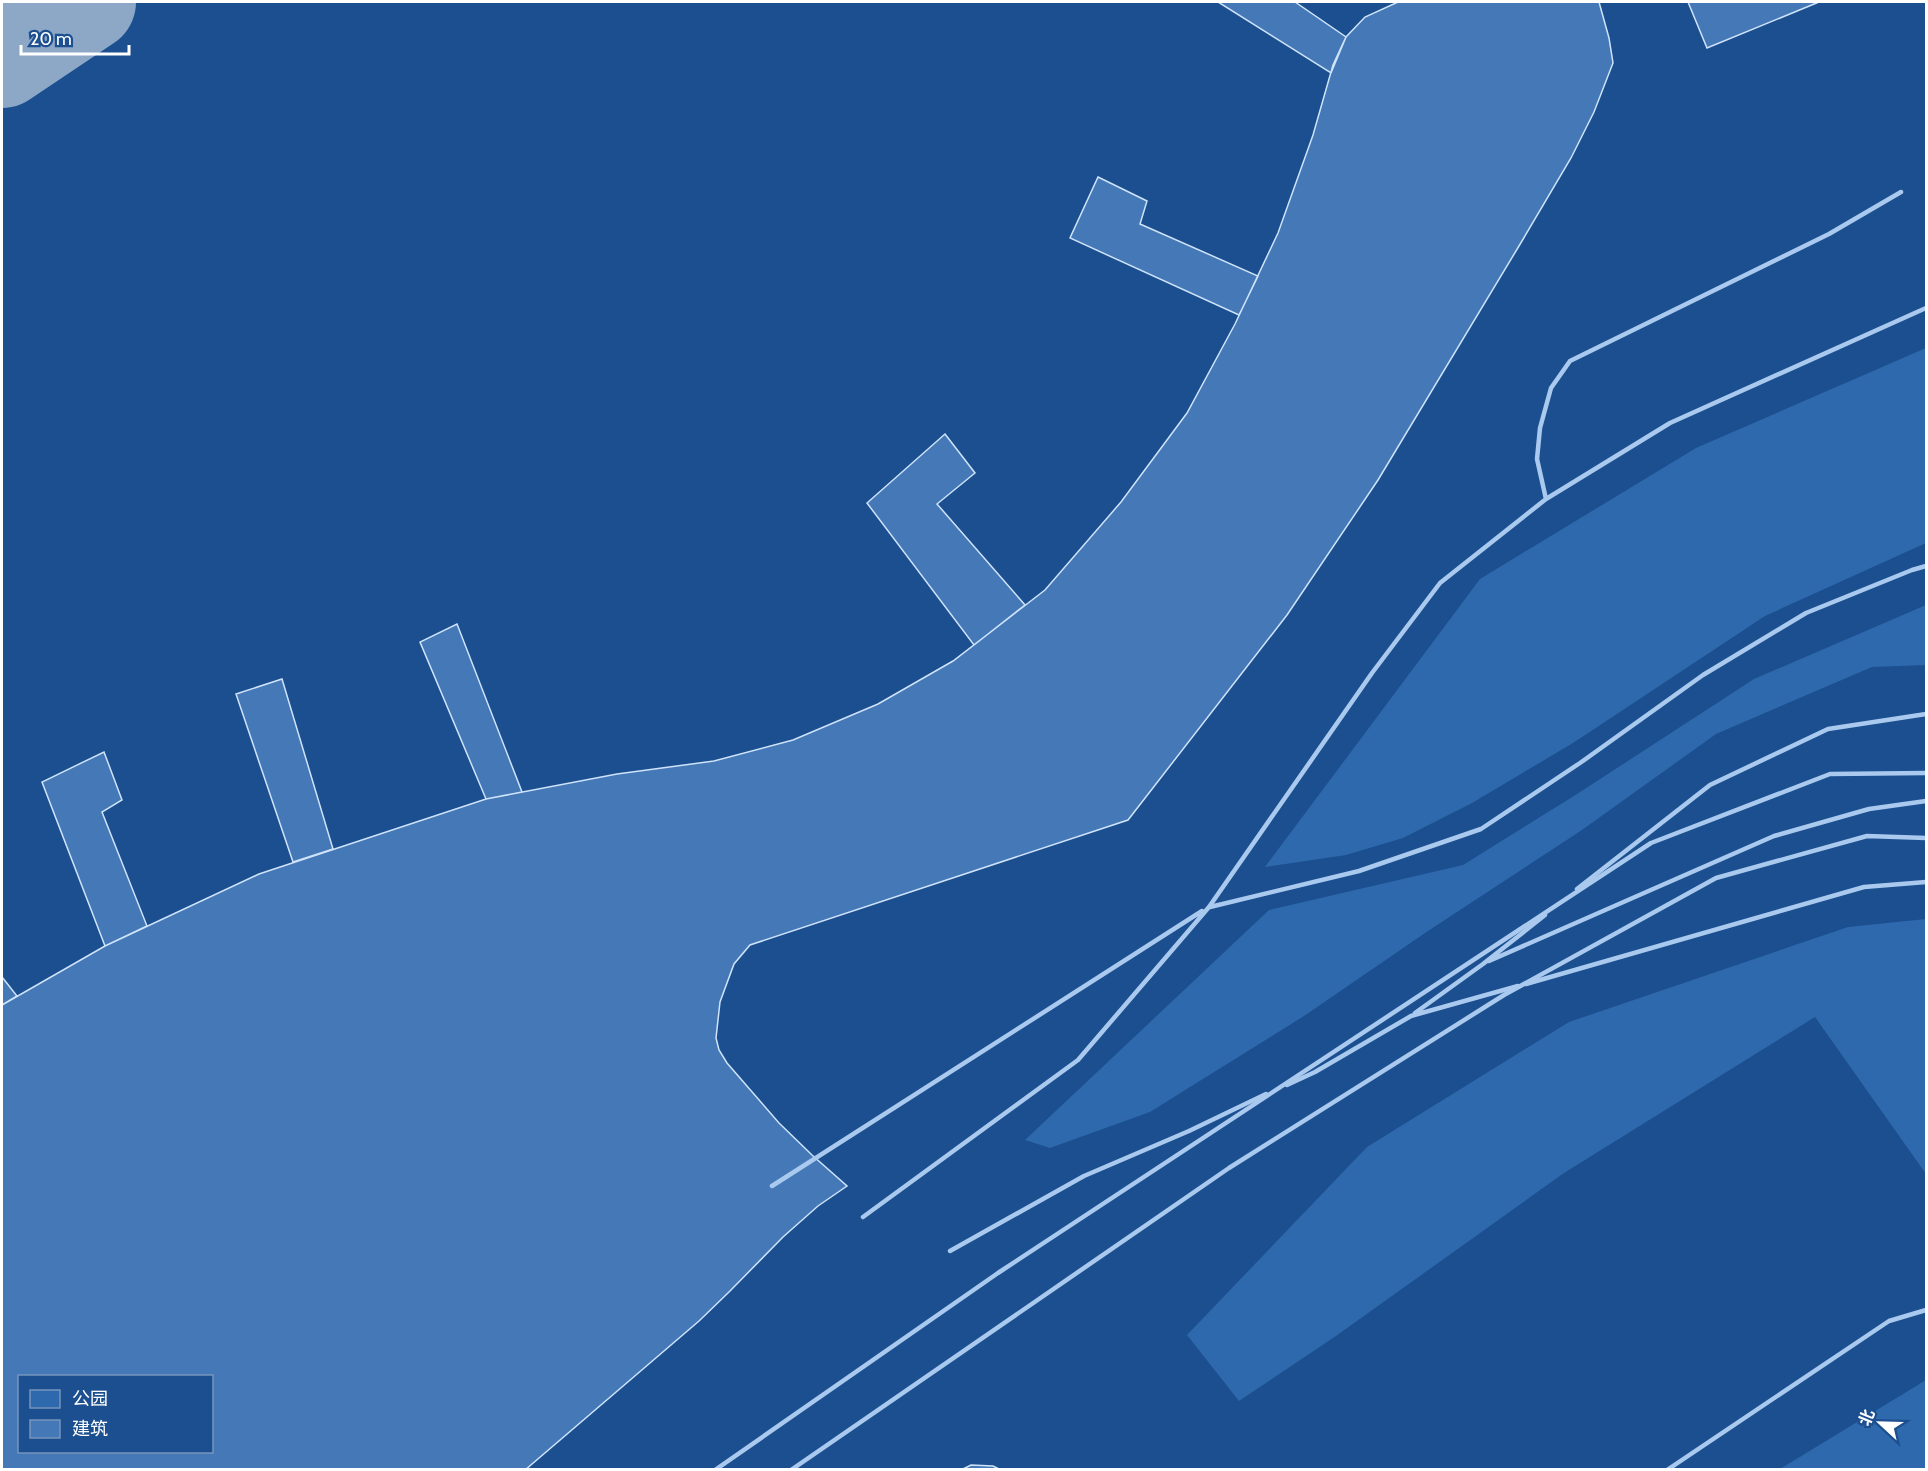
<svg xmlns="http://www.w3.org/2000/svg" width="1928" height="1471" viewBox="0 0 1928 1471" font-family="Cabin,'Noto Sans SC',sans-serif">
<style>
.green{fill:#2e69ad}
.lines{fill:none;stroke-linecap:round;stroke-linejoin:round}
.taxiway{stroke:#8da7c7;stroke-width:98}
.building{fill:#4478b7;stroke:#cfe3fa;stroke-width:1.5;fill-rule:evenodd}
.service{stroke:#a9c9ee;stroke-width:4.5}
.service-bridge{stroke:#a9c9ee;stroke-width:4.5}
</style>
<rect width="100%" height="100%" fill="#1b4f8f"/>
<path class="green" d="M1926,348v195l-161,73 -192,127 -101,60 -69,35 -57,17 -81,12 215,-288 216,-131z
M1926,605v60l-54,2 -156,67 -134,96 -154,101 -124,85 -154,96 -100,36 -25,-8 244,-230 194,-45 114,-71 177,-115z
M1926,919v255l-111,-157 -251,156 -228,163 -97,65 -52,-66 180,-188 202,-125 279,-95z
M1926,1380v89h-146z"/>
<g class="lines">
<path class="taxiway" d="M2,59l85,-57"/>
</g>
<path class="building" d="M1218,2h77l51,35 -15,36z
M1398,2h201l10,36 4,25 -19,49 -23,46 -52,88 -141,234 -91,135 -159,205 -378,125 -16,19 -14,38 -4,36 3,12 8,13 52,60 33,32 35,31 -29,20 -35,31 -54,55 -30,29 -174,149h-523v-465l103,-59 154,-72 227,-75 131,-25 97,-13 79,-21 85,-36 75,-43 92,-71 76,-88 66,-89 48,-89 43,-91 35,-98 20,-70 13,-28 19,-20zM20,1376h192v76h-192z
M1688,2h131l-112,46z
M1098,177l49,24 -7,23 118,52 -19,39 -169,-77z
M945,434l30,39 -38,31 88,101 -51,40 -107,-142z
M457,624l65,168 -36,7 -66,-157z
M282,679l51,170 -40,13 -57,-168z
M104,752l18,48 -20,12 45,114 -42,20 -63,-164z
M2,977l15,19 -15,9z
M971,1465l22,1 8,4h-40z"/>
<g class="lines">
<path class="service" d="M1546,499l-9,-40 3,-31 11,-40 19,-27 259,-127 72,-42
M1577,889l133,-104 118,-56 98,-15
M1210,907l149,-36 122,-42 99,-66 123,-88 103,-62 106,-43 14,-4
M1489,961l285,-125 95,-27 57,-8
M1526,984l338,-97 62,-5
M1415,1013l68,-49 62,-49
M1287,1085l28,-13 96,-56 107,-30
M772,1186l430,-275
M863,1217l215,-157 131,-153 163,-234 68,-90 106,-84 124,-76 256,-115
M950,1251l134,-75 105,-45 77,-37
M1667,1470l222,-149 37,-11"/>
<path class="service-bridge" d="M715,1470l283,-197 653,-430 179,-69 96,-1
M791,1470l438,-302 275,-173 212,-117 151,-42 59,2"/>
</g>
<rect width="1928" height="1471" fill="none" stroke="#ffffff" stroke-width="6"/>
<rect x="18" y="1375" width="195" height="78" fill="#1b4f8f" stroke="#7695bc" stroke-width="1.5"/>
<rect x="30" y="1390" width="30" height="18" fill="#2e69ad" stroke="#7695bc" stroke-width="1.5"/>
<text x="72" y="1405" font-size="18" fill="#ffffff">公园</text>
<rect x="30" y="1420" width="30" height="18" fill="#4478b7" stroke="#7695bc" stroke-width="1.5"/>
<text x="72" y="1435" font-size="18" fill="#ffffff">建筑</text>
<g transform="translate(1880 1423) rotate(292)" stroke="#1b4f8f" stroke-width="4.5" paint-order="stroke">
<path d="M0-4.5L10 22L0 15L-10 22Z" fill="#ffffff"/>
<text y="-9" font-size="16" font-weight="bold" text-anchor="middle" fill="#ffffff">北</text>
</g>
<path d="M21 45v9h108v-9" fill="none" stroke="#ffffff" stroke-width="3"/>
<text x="30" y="45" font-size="18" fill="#ffffff" stroke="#1b4f8f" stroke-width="4.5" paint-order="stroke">20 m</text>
</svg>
